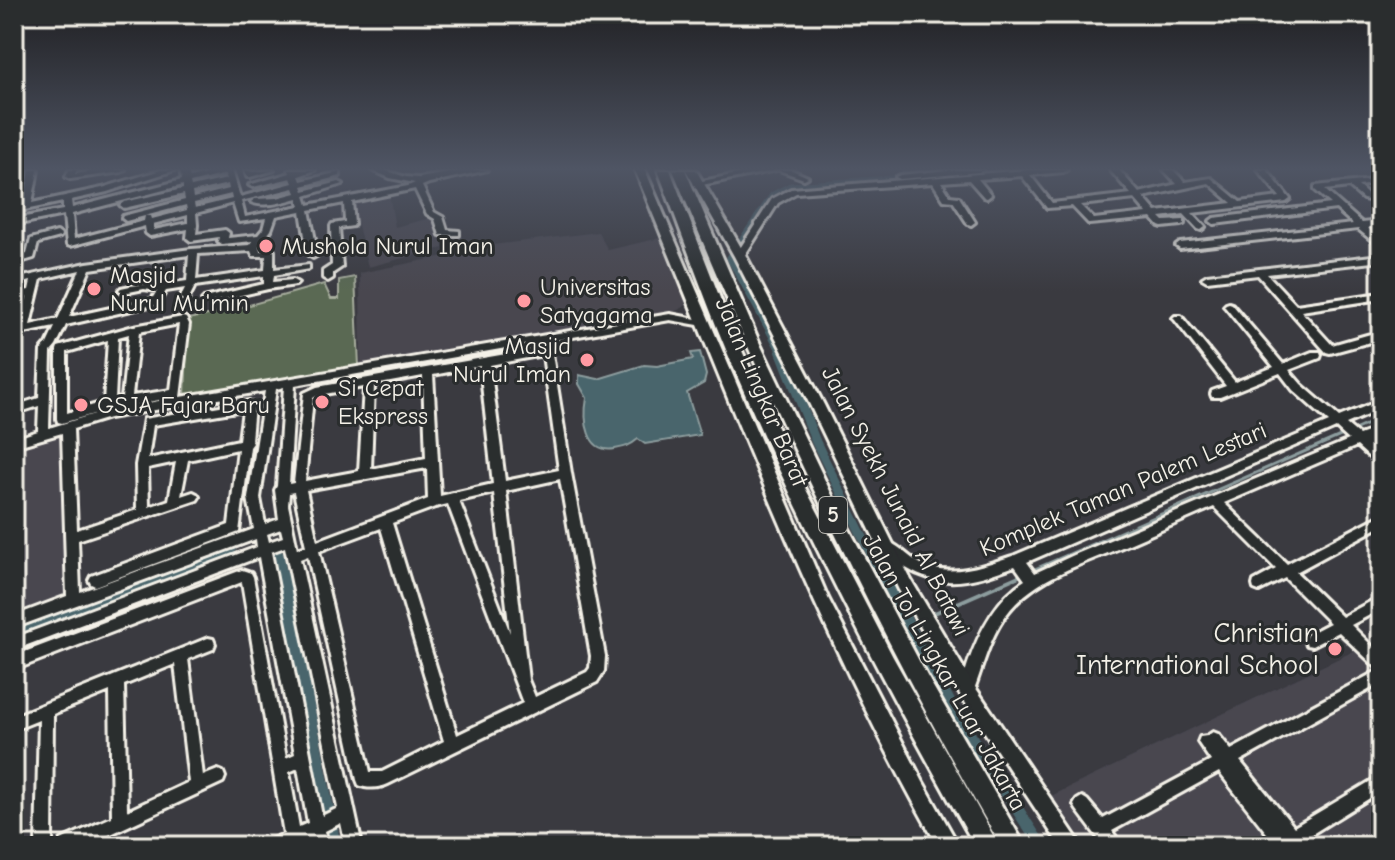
<svg xmlns="http://www.w3.org/2000/svg" width="1395" height="860" viewBox="0 0 1395 860" font-family="'Comic Neue',sans-serif">
<style>
.built{fill:#484750}
.green{fill:#5a6952;stroke:#a7ad9d;stroke-width:2}
.water{fill:#48656c;stroke:#8d9d9e;stroke-width:2}
.lines{fill:none;stroke-linecap:round;stroke-linejoin:round}
.stream-far1{stroke:#8d9d9e;stroke-width:3}
.stream{stroke:#8d9d9e;stroke-width:4}
.canal-far2{stroke:#48656c;stroke-width:7}
.canal-far1{stroke:#48656c;stroke-width:9}
.canal{stroke:#48656c;stroke-width:12}
.minor-casing{stroke:#f4f1e8;stroke-width:6}
.major-casing{stroke:#f4f1e8;stroke-width:6}
.highway-casing{stroke:#f4f1e8;stroke-width:6}
.minor{fill:#2a2d2e;fill-rule:evenodd}
.major{fill:#2a2d2e;fill-rule:evenodd}
.highway{fill:#2a2d2e;fill-rule:evenodd}
.poi-dot{fill:#ff9aa2;stroke:#2a2d2e;stroke-width:3}
.labels{text-anchor:middle;dominant-baseline:central;stroke-width:6;stroke-linejoin:round;paint-order:stroke}
.shield{fill:#2a2d2e;stroke:#b7b6b0;stroke-width:2}
.shield-label{font-size:22px;font-weight:bold;fill:#f4f1e8}
.poi-label{font-size:24px;fill:#f4f1e8;stroke:#2a2d2e;text-anchor:start}
.street-label{font-size:24px;fill:#f4f1e8;stroke:#2a2d2e}
.near-poi-label{font-size:28px;fill:#f4f1e8;stroke:#2a2d2e;text-anchor:end}
</style>
<rect width="100%" height="100%" fill="#3a3a40"/>
<filter id="ink" filterUnits="userSpaceOnUse"><feTurbulence type="fractalNoise" baseFrequency=".0125" numOctaves="2"/><feDisplacementMap in="SourceGraphic" scale="16" xChannelSelector="R" yChannelSelector="G"/><feConvolveMatrix kernelMatrix="1 2 1 2 8 2 1 2 1" color-interpolation-filters="sRGB"/></filter>
<g filter="url(#ink)">
<path class="built" d="M389,194l6,33 43,-11 5,32 -75,19 -16,-67z
M598,232l10,18 52,-12 26,62 -2,7 -16,8 -209,37 -3,-3 -14,2 -2,5 -79,14 -1,-97 110,-22 2,4 12,-1v-8z
M62,431l4,166 -52,19v-170z
M1356,650l17,17 8,-5v184h-297l-33,-50z"/>
<path class="green" d="M355,277l4,90 -174,30 3,-78 40,-8 96,-27 7,15h8v-19z"/>
<path class="water" d="M700,352l6,23 -2,8 -17,10 13,42 -55,9 -7,-5c-8,7 -13,8 -23,10 -29,5 -32,-30 -28,-51l-8,-14v-9l19,4 46,-14 13,1 36,-7 -2,-6z"/>
<g class="lines">
<path class="stream-far1" d="M1352,431l29,-13
M1033,570l312,-136
M1015,578l7,-3"/>
<path class="stream" d="M930,615l89,-39
M906,626l14,-6"/>
<path class="canal-far2" d="M781,352l-51,-94 43,-63 17,-9 231,-16"/>
<path class="canal-far1" d="M780,350l36,92 67,136
M279,555l4,23
M155,578l77,-29"/>
<path class="canal" d="M283,576l52,270
M882,576l72,135 87,135
M14,632l147,-56"/>
<g class="minor-casing">
<path id="minor" d="M14,170h7l-1,36 3,-1 7,-35h8l-6,33 70,-15 59,-18h14l-68,22 -36,8 1,8 110,-28 -2,-10h8l2,8 31,-8h11l8,27 53,-14 -2,-5 -38,9 -4,-2 41,-12 -1,-3h26l-16,6 2,5 39,-9v4l-38,10 2,5 35,-9 4,2 -38,12 3,9 100,-19 7,-3 -25,-5 -18,-8h12l22,7 13,1 47,-8h21l-58,13 -7,3 12,26 9,5 4,13 12,1v4h-19l-5,-16 -8,-5 -12,-25 -63,13 2,22 -1,2 -14,2 3,39 -9,6v5l-5,3 -5,-3v-7l9,-6 -1,-39 1,-2 13,-2 -1,-19 -35,7 9,45 -5,3 -5,-3 -7,-44 -25,5 -5,14 -12,16 1,5h14v18l35,-4v4l-35,6 -1,7 20,-2 5,3 -2,2 -28,4 -61,14 -5,-3 2,-2 60,-14v-8l-69,10 -7,14 -3,1 -5,-3 5,-10 -19,3 -8,13 -92,21 -10,21 -5,6 -2,76 55,-17 -42,12 -4,-1 -1,-3v-69l1,-3 76,-21 49,-9 3,1 3,6 -9,73 490,-83 37,7 2,2 -2,2 -3,1 -34,-6 -120,21 21,132 34,183 -1,15 -7,11 -209,102c-8,4 -21,5 -29,1l-2,-5 -49,-224 -8,3 62,287h-16l-5,-23 -16,8 3,15h-16l-1,-8 -18,8h-25l2,-6 14,-6 -42,-252 -228,88v-14l228,-86 9,3 2,4 33,181 9,-4 -36,-197 -245,93v-12l243,-91 -1,-8 -242,89v-12l53,-20 -5,-163 -48,14v-8l24,-8 1,-25 -25,8v-8l25,-8 2,-47 6,-7 8,-17 -31,6 -3,-1 -2,-2 8,-33 -13,2v-6l15,-3 2,-9 -17,4v-6l73,-16 104,-14 59,-4 3,-4 -31,3 -4,-3 1,-4 -28,4 -4,-3 1,-9 -38,7 -4,-3 -1,-7 -75,20 -3,-1 -3,-30 -50,10v-6l49,-9v-8l-43,9 -1,5h-5zM225,174l2,5 -36,8 -1,-4zM228,184l1,5 -36,9 -1,-6zM183,185v4l-59,13 -4,3 4,3 60,-14 1,6 -62,16 -1,2 4,3 60,-16 1,5 -35,9 -1,-3h-6l-1,5 -70,18 -2,-25zM294,188l2,5 -19,5 -22,1 -4,3c14,6 32,0 47,-4l2,8 -55,11 -4,-16zM231,194l1,5 -37,9 -1,-5zM233,203l6,19 27,-4 -3,11 -5,6 -30,3 1,-5 -4,-3 -29,4 1,-9 -1,-12zM188,215v8l-34,7 -1,-6zM251,251l2,5h13l-1,14 -69,10 2,-26zM189,255l-2,26c-23,4 -44,1 -66,7l-2,2 5,3 20,-4 13,2 -5,8 -83,18 21,-48zM80,270l-22,49 -28,6 11,-46zM179,324l-8,66 -39,6 7,-64zM129,334l-7,64 -7,1 3,-62zM108,340l-4,62 -37,11v-61zM541,342v6l-224,39 -13,6 -10,90 -5,1 6,-99zM543,355l16,115 -54,11 -15,-116zM480,366l13,118 -53,12 -7,-121zM423,376l3,82 -55,11 3,-84zM284,387l-7,99 -2,4 4,29 -14,5 -5,-26 16,-109zM364,387l-5,84 -54,10 8,-83 6,-3zM265,391l-17,107 6,31 -174,63 -2,-52 119,-40 2,-3 -2,-3 -4,-2 -12,4 7,-36 50,-11 -9,76 -138,51 -2,4 2,4 4,2 144,-54 11,-85 3,-4 -2,-3 3,-35 -5,-4 -105,18 -8,46 1,45 -60,20 -4,-101 36,-11zM170,398l-1,1 -37,7v-1zM243,410l-4,30 -91,19 5,-34zM176,462l-7,38 -20,7 -1,-39zM427,468l1,31 -111,42 -11,-51zM560,479l31,177 -1,12 -3,4 -52,25 -7,-17 -22,-189zM294,492l12,54 -9,3 -9,-44 1,-12zM494,493l16,140 -51,-132zM448,504l75,199 -66,32 -65,-212 43,-16zM381,528l63,213 -62,31h-12l-51,-221zM281,529l2,8 -14,5 -2,-8zM285,547l53,261 -16,8 -51,-264zM298,768l10,55 -9,4 -10,-55z
M69,170h8l-2,4 26,-4h24l-4,2 -51,7 -4,-2z
M245,170l8,2 21,-2 -24,7h-3z
M757,170h19l-79,16 -4,-2 4,-2z
M779,170h13l16,7 -4,2z
M948,170h35l-4,2 -79,7 -4,-2 4,-2z
M1028,170h39l-4,2 -33,3 22,28 79,-9 -21,-24h9l20,23 38,-9 -13,-14h9l12,12 26,-4 29,24 40,-5 -22,-27h9l23,29 -4,3 -94,11 13,14 -4,3 -3,-1 -14,-15 -24,3 4,4 20,-1v4l-3,1 -19,2 -3,-1 -7,-8 -63,6 -17,-18 -25,2 -25,-32 -44,3 13,16 -4,3 -3,-1 -15,-17 -28,2 9,14 9,1 16,25 -4,3 -3,-1 -15,-23 -9,-1 -11,-17 -137,10 -18,10 -35,55h-6l-2,-2 37,-57 19,-10zM1209,183l23,20 -76,9 -13,-15zM1135,199l12,14 -53,6 -14,-14z
M1381,179v4l-23,3 10,9 13,1v6l-18,-3 -14,-12 -24,3 37,33 19,-2v6l-13,1 13,12v8l-23,-19 -178,20 -4,-3 4,-3 173,-19 -17,-15 -122,15 -4,-3 4,-3 117,-14 -16,-14v-4z
M57,232l4,3 -1,2 -22,6 -4,15 -20,6v-6l13,-4 4,-15z
M1381,255v6l-114,13 29,31 85,-12v6l-80,12 31,34 49,-14v8l-51,14 -4,-1 -68,-77 -51,6 -5,-3 5,-3z
M1229,303l3,1 51,60 29,-12h8l1,3 -1,3 -31,12 12,14 38,33 42,-17v9l-35,15 13,11 22,-8v9l-14,6 14,12v12l-4,-2 -20,-18 -133,57 63,61 94,-49v11l-85,46 46,45 39,-21v13l-30,16 30,30v28l-141,78 54,66 87,-52v16l-77,48 4,7h-31l-58,-74 -107,59 10,15h-18l-27,-36 -3,-5 3,-5 5,-3 5,3 16,19 108,-58 -13,-19 2,-5 7,-1 6,-4 5,2 13,16 148,-80 -40,-38 -27,14 -5,-1 -2,-5 2,-5 23,-12 -45,-45 -26,13 -5,-2 -1,-4 1,-4 22,-12 -62,-62c-31,13 -61,27 -92,40 -41,18 -88,30 -116,68 -18,25 -23,52 -34,80l-5,2 -5,-2c-2,-9 1,-16 4,-25 11,-34 28,-70 59,-90l-10,-14c-39,14 -71,25 -109,2 -9,-5 -18,-12 -23,-21l2,-4 4,-1c12,5 20,16 32,22 29,15 65,1 94,-9l314,-133 -36,-32 -13,-17 -60,24h-8l-1,-3 1,-3 14,-5 -51,-66 -2,-2 2,-2h6l54,66 39,-15 -48,-59 -2,-2 2,-2zM1336,428l13,12 -275,115 -39,18 -8,-11z
M208,638l5,1 2,5 -2,5 -25,10 15,117 15,-6 5,2 2,5 -2,5 -138,64h-26l2,-6 51,-23 -2,-126 -57,23 -1,132h-16l3,-126 -25,10v-14zM175,664l14,118 -62,29 -3,-126z"/>
</g>
<g class="major-casing">
<path id="major" d="M635,170h10l183,428 95,184 36,64h-21c-123,-215 -209,-448 -303,-676z
M686,170h10l50,86 78,149 87,175 62,104 109,162h-22l-99,-150 -62,-106 -89,-185 -76,-149z"/>
</g>
<g class="highway-casing">
<path id="highway" d="M658,170h12l62,159 68,149 93,179 106,189h-24c-91,-160 -176,-324 -248,-494 -25,-60 -46,-121 -69,-182z
M673,170h12l75,174 79,166 88,166 98,170h-24c-126,-217 -233,-443 -328,-676z"/>
</g>
<use href="#minor" class="minor"/>
<use href="#major" class="major"/>
<use href="#highway" class="highway"/>
</g>
</g>
<linearGradient id="sky" x2="0" y2="1"><stop stop-color="#202023"/><stop offset="0.58" stop-color="#4f5564"/><stop offset="1" stop-color="#4f5564" stop-opacity="0"/></linearGradient>
<rect width="1395" height="291" fill="url(#sky)"/>
<g class="poi-dot">
<circle cx="266" cy="246" r="8"/>
<circle cx="94" cy="289" r="8"/>
<circle cx="524" cy="301" r="8"/>
<circle cx="587" cy="360" r="8"/>
<circle cx="322" cy="402" r="8"/>
<circle cx="81" cy="405" r="8"/>
<circle cx="1335" cy="649" r="8"/>
</g>
<g class="labels">
<rect class="shield" x="819" y="497" width="28" height="36" rx="6"/>
<g class="shield-label">
<text x="833" y="515">5</text>
</g>
<g class="poi-label">
<text x="282" y="246">Mushola Nurul Iman</text>
<text x="110" y="275">Masjid<tspan x="110" dy="28">Nurul Mu'min</tspan></text>
<text x="540" y="287">Universitas<tspan x="540" dy="28">Satyagama</tspan></text>
<text x="571" y="346" text-anchor="end">Masjid<tspan x="571" dy="28">Nurul Iman</tspan></text>
<text x="338" y="388">Si Cepat<tspan x="338" dy="28">Ekspress</tspan></text>
<text x="97" y="405">GSJA Fajar Baru</text>
</g>
<g class="street-label">
<text transform="translate(762 392) rotate(67)">Jalan Lingkar Barat</text>
<text transform="translate(1123 489) rotate(-23)">Komplek Taman Palem Lestari</text>
<text transform="translate(896 501) rotate(63)">Jalan Syekh Junaid Al Batawi</text>
<text transform="translate(945 672) rotate(61)">Jalan Tol Lingkar Luar Jakarta</text>
</g>
<g class="near-poi-label">
<text x="1319" y="633">Christian<tspan x="1319" dy="32">International School</tspan></text>
</g>
</g>
<rect width="1395" height="860" fill="none" stroke="#2a2d2e" stroke-width="48"/>
<rect x="24" y="24" width="1347" height="812" fill="none" stroke="#f4f1e8" stroke-width="3" filter="url(#ink)"/>
</svg>
